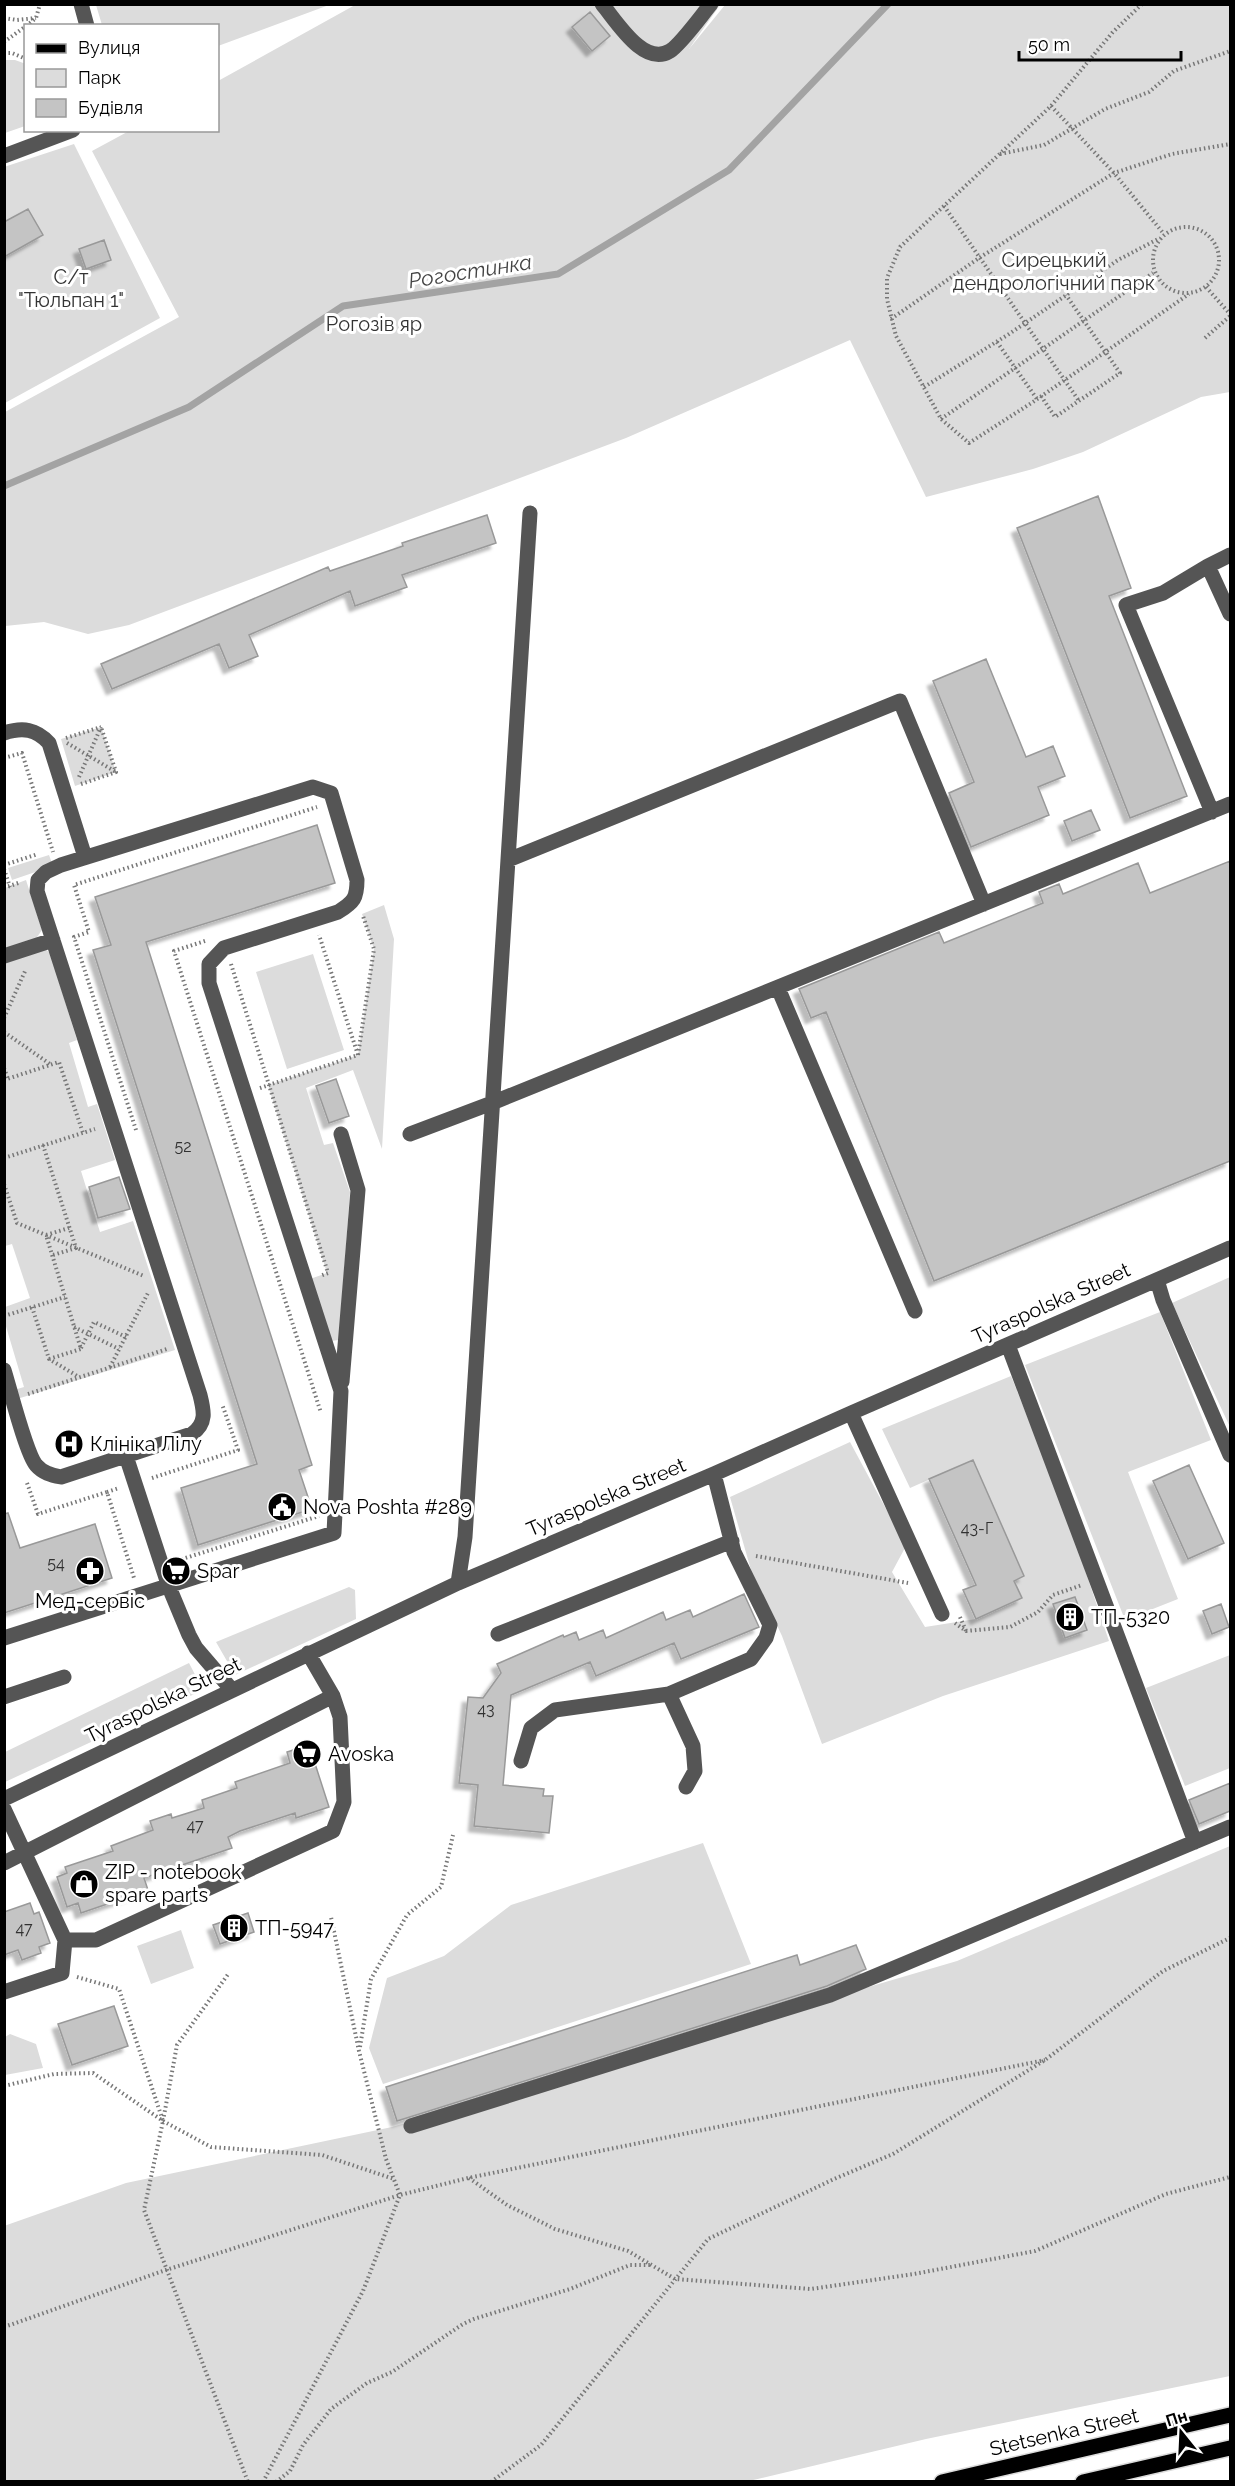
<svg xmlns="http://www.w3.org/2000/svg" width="1235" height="2486" viewBox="0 0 1235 2486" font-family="Raleway,sans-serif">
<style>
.green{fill:#dcdcdc}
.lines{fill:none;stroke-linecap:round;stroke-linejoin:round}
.stream{stroke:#a3a3a3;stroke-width:7}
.building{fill:#c4c4c4;stroke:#999;stroke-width:1.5;filter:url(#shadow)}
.major-casing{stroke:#dbdbdb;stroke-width:18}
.path{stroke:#777;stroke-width:4;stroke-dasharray:1.5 3;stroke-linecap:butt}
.minor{stroke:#555;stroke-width:15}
.major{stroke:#000;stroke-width:15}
.labels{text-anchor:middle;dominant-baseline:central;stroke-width:6;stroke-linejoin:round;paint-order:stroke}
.number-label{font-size:16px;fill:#313131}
.park-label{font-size:20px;fill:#333;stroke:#fff}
.street-label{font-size:20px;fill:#000;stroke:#fff}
.poi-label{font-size:20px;fill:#000;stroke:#fff;text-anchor:start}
.water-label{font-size:21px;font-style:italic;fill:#444;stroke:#fff}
</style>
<defs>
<filter id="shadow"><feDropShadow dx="-5.5" dy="5.5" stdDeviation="1.5" flood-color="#0004"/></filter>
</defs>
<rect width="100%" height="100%" fill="#fff"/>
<path class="green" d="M96,5v-1l233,1 -111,41v-20l-116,-1z
M355,5h365l-31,44 36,-44h505v387l-29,5 -118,55 -50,17 -107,28 -76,-157 -224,98 -497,187 -41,9 -44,-12 -39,4v-214l174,-95 -87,-166 37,-20 89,-1v-49z
M4,60h11l11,4 -1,62 -20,7z
M74,144l86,174 -155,85 -1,-236z
M101,727l15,45 -41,14 -14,-47z
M49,855l4,11 -41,14 -4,-12z
M26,880l16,50 -7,10 -30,10v-62z
M384,905l10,34 -12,210 -29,-79 -47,18 18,57 9,-2 17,49 -11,148 -9,1 -20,-62 17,-6 -59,-188 90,-30 16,-106 -12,-35z
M44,948l6,5 27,87 -8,3 19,64 9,-3 18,56 -34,11 19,61 33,-11 42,129 -158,49 -3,-9 10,-3 -19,-64v-16l25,-9 -18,-54 -7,2v-285z
M313,954l31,96 -57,19 -31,-97z
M1230,1277v150l-58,-124z
M1160,1312l51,128 -83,32 50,127 -53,21 -100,-255z
M1011,1376l52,129 46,136 -166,55 -121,48 -40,-108 -31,-66 -21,-73 120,-55 56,104 -14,26 33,55 51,-8 45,-21 -7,-17 10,-5 -51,-116 -63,28 -28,-59z
M349,1587l6,3 1,29 -121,56 -19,-33z
M1230,1655v113l-45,18 -39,-98z
M189,1663l14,27 -198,92v-30z
M703,1843l48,121 -368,120 -14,-36 18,-70 57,-22 67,-51z
M1230,1846v530l-304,63 -177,42h-744l-1,-255 122,-43 266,-56 565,-166z
M181,1930l13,38 -43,16 -14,-38z
M10,2034l26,10 7,24 -38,7v-38z"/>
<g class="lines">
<path class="stream" d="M4,486l185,-79 154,-101 215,-32 171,-104 159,-166"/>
</g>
<path class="building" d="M590,12l20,24 -18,15 -20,-24z
M28,209l15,26 -39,22v-35z
M104,240l7,20 -25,9 -7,-20z
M1098,496l33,92 -22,8 78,200 -57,22 -113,-290z
M487,515l9,28 -94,32 5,12 -52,19 -5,-15 -101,44 9,21 -29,12 -10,-24 -107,45 -11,-25 227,-97 2,4 73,-25 -1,-3z
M986,659l40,98 27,-11 12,30 -27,11 11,28 -78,32 -22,-54 25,-11 -41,-101z
M1091,810l9,20 -28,11 -8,-20z
M317,825l18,58 -189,59 166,523 -13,5 13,39 -114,36 -17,-57 76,-24 -164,-514 18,-5 -16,-48z
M1230,861v300l-296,120 -108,-269 -15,6 -12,-29 140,-57 5,11 99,-40 -4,-11 20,-8 4,10 75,-31 12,30z
M336,1079l13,37 -20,7 -13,-37z
M119,1177l11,32 -32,9 -9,-31z
M973,1460l51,116 -10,5 8,17 -46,21 -13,-29 13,-5 -47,-106z
M1189,1465l35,78 -36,16 -35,-78z
M8,1513l12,35 75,-24 17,54 -108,35v-99z
M744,1594l15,33 -78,32 -7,-16 -78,33 -6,-14 -79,33 -8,90 41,4 -1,7h10l-4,37 -75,-7 4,-41 -19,-2 9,-86 15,1 18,-25 -4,-9 66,-29 1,2 12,-5 3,8 24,-10 3,8 57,-26 3,8 24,-10 3,7z
M1075,1597l12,33 -22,8 -12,-34z
M1221,1604l8,23 -17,7 -9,-23z
M309,1745l20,62 -33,11 -1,-5 -55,18 -12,6 4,11 -88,30 4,12 -67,23 -3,-10 -11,4 -10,-30 10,-4 -2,-6 48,-16 -2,-5 42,-16 -3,-9 21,-7 1,4 32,-10 -2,-8 35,-12 -2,-6 55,-19 -3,-11z
M1230,1783v28l-31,13 -10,-24z
M30,1903l4,11 5,-2 11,31 -11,4 2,6 -19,7 -4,-10 -14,5v-43z
M248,1913l6,19 -34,12 -7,-19z
M856,1945l10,24 -39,17 -430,135 -11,-34 411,-132 3,10z
M114,2006l14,40 -56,19 -14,-41z"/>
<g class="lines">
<g class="major-casing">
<path id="major" d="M942,2482l288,-67
M1083,2482l147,-34"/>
</g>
<path class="path" d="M1142,4l-30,29 -61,73 -151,141 -13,31v21l9,37 45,83 28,24 64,-41 156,-108
M4,18l13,2 19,-2
M26,26l10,-8 4,-14
M4,42l22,-16
M4,53h8l14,6
M1051,106l63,67 50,61
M1000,154l44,-9 61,-36 44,-17 25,-21 56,-20
M944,206l135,195
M1153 260a33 33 0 1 1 66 0a33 33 0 1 1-66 0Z
M1206,287l24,27
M891,319l88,-61 135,-85 58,-19 58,-10
M1205,338l25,-22
M997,342l40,57
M924,387l85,-53 109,-74 42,-22
M1041,396l14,21 65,-44 -54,-78
M941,419l212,-146
M66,738l35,-11
M67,743l49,29
M4,758l18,-5 31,99
M79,777l22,-50
M81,784l35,-12 -15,-45
M4,865l34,-11
M4,869l6,18
M4,888l17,-6
M205,941l-31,10 147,462
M231,964l97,309 -8,3
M4,1018l22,-49
M4,1032l46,32
M358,1055l16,-106 -11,-33
M4,1068l4,11
M4,1080l55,-18 24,71
M260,1088l98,-33 -39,-120
M136,1130l-62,-193 15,-5 -15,-47 243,-78
M43,1145l33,103 -23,7
M4,1158l91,-29
M4,1184l13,39 127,53
M32,1307l17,52 30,18
M4,1316l61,-19
M74,1327l45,22
M81,1348l13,-26 32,15
M49,1359l32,-10 -35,-114 23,-7
M110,1367l38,-74
M28,1394l139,-45
M152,1478l86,-28 -16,-46
M27,1483l11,31 69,-22 27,86
M107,1492l12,-4
M756,1556l152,27
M179,1558v2l140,-44
M960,1617l6,14
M955,1623l11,8 44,-4 28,-15 15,-17 29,-10
M77,1977l42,12 44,132 -19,89 104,272
M360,2047l11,-68 36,-64 34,-28 12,-52
M4,2086l50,-12 39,-1 70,48 14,-76 52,-72
M163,2121l48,26 111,8 72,24
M469,2178l38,27 48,24 73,22 47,28 136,10 103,-15 121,-23 131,-57 64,-17
M4,2327l162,-57 234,-75 68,-17 577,-118
M263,2482l100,-191 37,-96 -14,-36 -27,-108 -28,-134
M276,2482l14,-11 13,-26 28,-36 36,-26 25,-11 71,-48 11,-5 96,-30 60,-24h20
M491,2482l50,-37 167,-206 126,-60 59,-25 152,-94 118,-89 67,-33"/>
<path class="minor" d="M81,4l6,22
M602,4c15,18 42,63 68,47 11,-7 31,-35 41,-47
M4,156l69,-26
M1230,555l-22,11 22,48
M1208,566l-45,27 -37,12 86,207
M4,733c19,-6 32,-4 45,10l36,114
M508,860l392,-159 84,203
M4,956l49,-16
M778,988l137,323
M341,1134l17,56 -16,192
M410,1134l82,-31 738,-299
M1157,1280l6,20 67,155
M1008,1345l187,497
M4,1370c6,19 22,83 32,95 7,8 15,10 25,12l131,-43c15,-11 12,-23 8,-39l-163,-504 1,-11 8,-8 15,-7 252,-78 18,6 26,87c0,18 -3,22 -19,32l-114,36 -15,16v19l132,408 -7,142 -330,105
M851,1413l91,201
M126,1456l43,131 20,48 7,13 36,42
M458,1583l7,-46 65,-1024
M498,1634l234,-93
M669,1694l24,52 2,25 -9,16
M4,1697l60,-20
M521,1761l10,-33 24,-18 114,-16 82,-35 15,-21 4,-13 -36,-73 -20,-78
M4,1799l454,-216 256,-109 137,-61 379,-165
M4,1809l61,131 -3,33 -58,19
M4,1863l329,-167
M65,1940h31l237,-109 11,-29 -4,-85 -7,-21 -25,-43
M411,2126l419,-131 400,-168"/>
<use href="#major" class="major"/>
</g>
<defs>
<g id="hospital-disc" transform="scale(1.5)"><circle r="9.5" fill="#000" stroke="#fff"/><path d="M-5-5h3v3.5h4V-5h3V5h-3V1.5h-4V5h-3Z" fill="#fff"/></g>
<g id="civic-disc" transform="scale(1.5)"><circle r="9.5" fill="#000" stroke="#fff"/><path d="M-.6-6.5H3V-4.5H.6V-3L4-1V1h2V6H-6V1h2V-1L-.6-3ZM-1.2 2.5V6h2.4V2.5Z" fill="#fff"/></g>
<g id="pharmacy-disc" transform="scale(1.5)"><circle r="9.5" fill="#000" stroke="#fff"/><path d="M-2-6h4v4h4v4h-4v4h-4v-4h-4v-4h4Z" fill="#fff"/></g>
<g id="supermarket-disc" transform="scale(1.5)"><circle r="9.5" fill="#000" stroke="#fff"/><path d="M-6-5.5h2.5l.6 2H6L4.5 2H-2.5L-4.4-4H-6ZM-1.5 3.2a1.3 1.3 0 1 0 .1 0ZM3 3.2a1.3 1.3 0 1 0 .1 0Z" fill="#fff"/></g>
<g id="building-disc" transform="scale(1.5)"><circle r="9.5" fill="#000" stroke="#fff"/><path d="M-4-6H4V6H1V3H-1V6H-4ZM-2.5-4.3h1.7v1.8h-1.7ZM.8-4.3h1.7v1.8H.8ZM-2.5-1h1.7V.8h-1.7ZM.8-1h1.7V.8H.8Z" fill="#fff"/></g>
<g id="shop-disc" transform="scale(1.5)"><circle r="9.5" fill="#000" stroke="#fff"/><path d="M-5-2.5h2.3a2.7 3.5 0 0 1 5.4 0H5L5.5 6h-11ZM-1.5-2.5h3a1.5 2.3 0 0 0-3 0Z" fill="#fff"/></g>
</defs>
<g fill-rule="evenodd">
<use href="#hospital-disc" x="69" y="1444"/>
<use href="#civic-disc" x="282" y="1507"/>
<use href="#pharmacy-disc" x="90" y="1571"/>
<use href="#supermarket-disc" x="176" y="1571"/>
<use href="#building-disc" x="1070" y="1617"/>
<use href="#supermarket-disc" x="307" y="1754"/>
<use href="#shop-disc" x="84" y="1884"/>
<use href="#building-disc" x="234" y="1928"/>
</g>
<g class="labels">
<g class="number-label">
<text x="183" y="1146">52</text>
<text x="977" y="1528">43-Г</text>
<text x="56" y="1563">54</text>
<text x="486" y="1709">43</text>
<text x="195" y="1825">47</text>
<text x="24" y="1928">47</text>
</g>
<g class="park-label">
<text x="1054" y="260">Сирецький<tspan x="1054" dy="23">дендрологічний парк</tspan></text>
<text x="71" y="277">С/т<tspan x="71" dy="23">"Тюльпан 1"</tspan></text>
<text x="374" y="324">Рогозів яр</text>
</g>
<g class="street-label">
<text transform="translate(1051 1303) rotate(-24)">Tyraspolska Street</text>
<text transform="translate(606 1497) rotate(-23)">Tyraspolska Street</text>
<text transform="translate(163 1700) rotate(-26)">Tyraspolska Street</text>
<text transform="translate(1064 2432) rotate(-13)">Stetsenka Street</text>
</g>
<g class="poi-label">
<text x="90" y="1444">Клініка Лілу</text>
<text x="303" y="1507">Nova Poshta #289</text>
<text x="197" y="1571">Spar</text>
<text x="90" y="1601" text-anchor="middle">Мед-сервіс</text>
<text x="1091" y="1617">ТП-5320</text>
<text x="328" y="1754">Avoska</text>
<text x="105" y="1872">ZIP - notebook<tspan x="105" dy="23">spare parts</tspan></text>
<text x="255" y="1928">ТП-5947</text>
</g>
<g class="water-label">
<text transform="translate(470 271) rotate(-9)">Рогостинка</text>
</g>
</g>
<rect width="1235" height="2486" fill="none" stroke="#000000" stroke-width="12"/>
<rect x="24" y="24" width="195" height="108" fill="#ffffff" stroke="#999999" stroke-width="1.5"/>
<rect x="36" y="44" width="30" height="9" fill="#000000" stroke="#999999" stroke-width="1.5"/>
<text x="78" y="54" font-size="18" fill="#000000">Вулиця</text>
<rect x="36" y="69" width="30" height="18" fill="#dcdcdc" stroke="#999999" stroke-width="1.5"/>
<text x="78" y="84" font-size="18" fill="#000000">Парк</text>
<rect x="36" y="99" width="30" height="18" fill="#c4c4c4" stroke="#999999" stroke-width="1.5"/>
<text x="78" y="114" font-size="18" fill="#000000">Будівля</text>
<g transform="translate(1181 2432) rotate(342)" stroke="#ffffff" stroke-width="4.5" paint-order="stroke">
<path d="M0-4.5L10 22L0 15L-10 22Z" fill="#000000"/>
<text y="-9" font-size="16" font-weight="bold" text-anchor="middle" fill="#000000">Пн</text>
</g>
<path d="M1019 51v9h162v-9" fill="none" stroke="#000000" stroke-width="3"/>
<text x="1028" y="51" font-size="18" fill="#000000" stroke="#ffffff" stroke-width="4.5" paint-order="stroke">50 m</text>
</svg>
